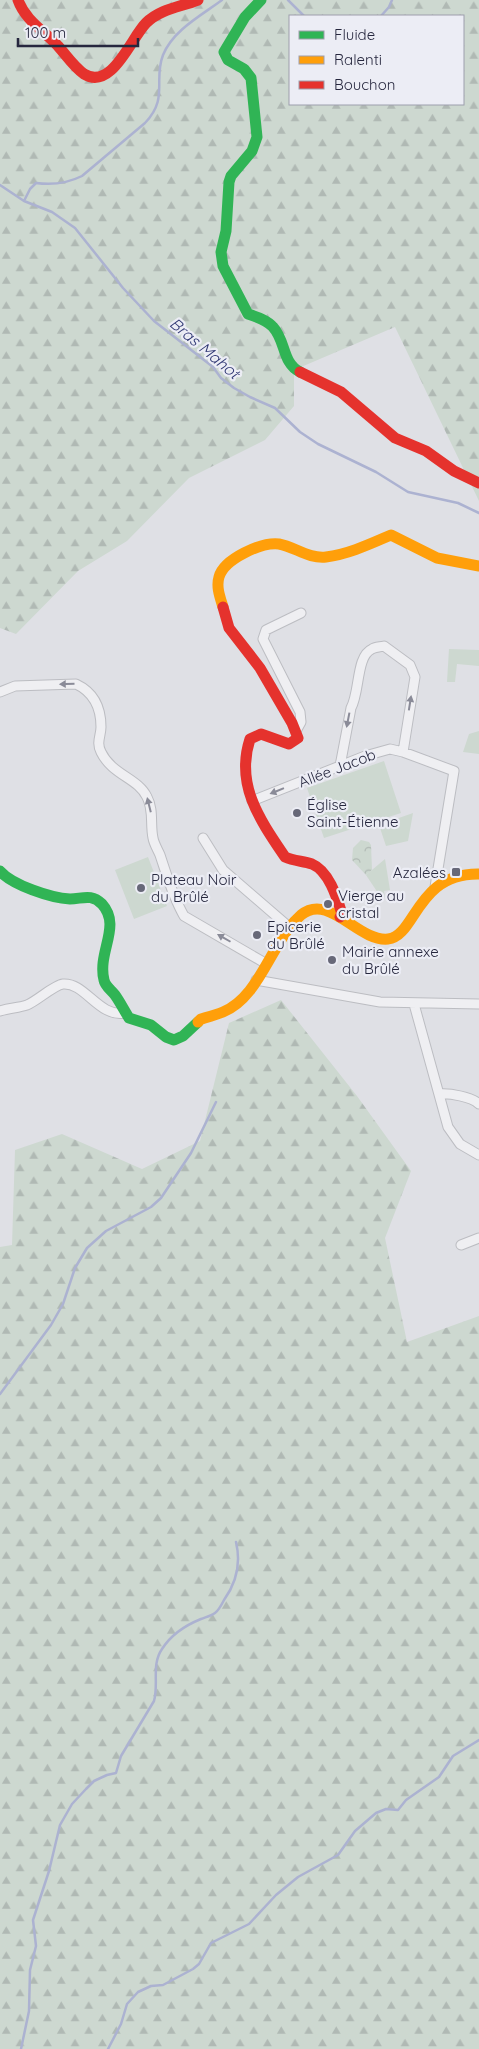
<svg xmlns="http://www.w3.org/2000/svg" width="479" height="2049" viewBox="0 0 479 2049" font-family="Quicksand,sans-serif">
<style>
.forest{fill:url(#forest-firs);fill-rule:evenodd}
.park{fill:url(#park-crowns)}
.garden{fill:#cdd8d0}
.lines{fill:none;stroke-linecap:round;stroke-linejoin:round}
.stream{stroke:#acb2d1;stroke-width:2.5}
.street-casing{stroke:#bcbdc2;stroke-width:11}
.street{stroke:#efeff2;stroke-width:9}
.fast{stroke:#30b455;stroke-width:11}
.slow{stroke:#ff9f0a;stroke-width:11}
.jam{stroke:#e5322d;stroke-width:11}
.oneway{fill:#8a8b98}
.poi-dot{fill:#676878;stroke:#ecedf5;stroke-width:2}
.labels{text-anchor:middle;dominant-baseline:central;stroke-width:4.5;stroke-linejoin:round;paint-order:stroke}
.street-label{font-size:15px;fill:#26273e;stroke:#ecedf5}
.poi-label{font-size:15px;fill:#26273e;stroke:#ecedf5;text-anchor:start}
.water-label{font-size:16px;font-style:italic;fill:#2f3773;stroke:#ecedf5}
</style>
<defs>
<pattern id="forest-firs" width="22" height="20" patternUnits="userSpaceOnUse" patternTransform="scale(1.25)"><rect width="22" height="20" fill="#cdd8d0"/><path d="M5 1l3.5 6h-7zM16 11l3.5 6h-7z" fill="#b0b9b4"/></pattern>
<pattern id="park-crowns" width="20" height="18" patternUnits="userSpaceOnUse" patternTransform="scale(1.25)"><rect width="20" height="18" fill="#cdd8d0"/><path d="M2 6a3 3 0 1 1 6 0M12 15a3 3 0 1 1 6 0" fill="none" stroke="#b0b9b4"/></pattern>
</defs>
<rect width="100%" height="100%" fill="#dfe0e5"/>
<path class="forest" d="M0,0h479v501l-84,-174 -101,43v36l-29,34 -76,38 -62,63 -49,30 -62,63 -16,-6zM290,16h173v88h-173z
M281,1000l76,96 54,75 -26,67 22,104 72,-26v733h-479v-802l12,-2 3,-95 47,-16 80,35 58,-28 29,-118z"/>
<path class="park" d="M361,840l8,2 2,3 1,25 -6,5 -14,-15 1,-12z"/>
<path class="garden" d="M449,649l30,1v16l-22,-2 -2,18h-8z
M479,731v23l-16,-2 6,-18z
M384,761l17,52 -77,25 -17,-50z
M413,813l-5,28 -22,5 -7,-21z
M148,857l19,49 -33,13 -19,-49z
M385,859l5,31 -6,1 1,6 -3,2 -16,-24z"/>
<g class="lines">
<path class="stream" d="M288,0l16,16
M381,16l8,-9 3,-7
M0,185l24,16 28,11 23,16 48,60 31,33 59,46 8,11 13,10 16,9 25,11 25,24 18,12 58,28 32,20 50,11 21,10
M24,201l6,-12 6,-6c15,2 32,0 46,-7l63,-53c24,-25 8,-42 18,-68 10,-25 39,-40 59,-55
M0,1394l51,-69 12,-21 12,-36 12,-20 19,-17 45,-24 10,-9 30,-45 25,-51
M21,2049l8,-38 1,-41 6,-24 -3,-26 16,-49 11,-46 12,-21 14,-15 8,-8 13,-6 9,-2 5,-17 33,-55c5,-17 -3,-36 8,-52 9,-14 24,-24 39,-30 5,-2 10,-3 14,-6 4,-3 7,-9 9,-13 13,-18 17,-37 12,-58
M108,2049l13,-25 6,-20 11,-12 13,-6 12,-1 30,-16 6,-5 12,-21 38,-19 27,-29 22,-18 40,-22 17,-24 21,-18 10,-4 12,1 8,-10 33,-23 14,-21 26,-16"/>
<g class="street-casing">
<path id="street" d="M0,692l15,-6 61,-2c17,8 25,23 25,43 0,9 -5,15 0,25 11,23 37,26 46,45 7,13 3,27 6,41 1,6 5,12 7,17 7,21 13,42 24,61l81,47
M296,731l5,-9 -1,-10 -37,-73 3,-9 35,-17
M340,766l11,-58c9,-16 5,-52 21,-59 3,-2 8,-2 12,-3l26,19 5,12 -12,75
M252,801l113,-45 25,-7 13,3 51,19 -19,116
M203,838l20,32 66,57
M256,980l124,22 99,2
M414,1004l34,123 12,17 19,11
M0,1011c9,-3 18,-3 27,-6 10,-4 27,-20 36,-21 22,-2 36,34 62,29
M439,1094c11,-1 33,3 40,10
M461,1245l18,-7"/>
</g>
<use href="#street" class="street"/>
<path class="fast" d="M261,0l-16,17 -21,35 4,8 16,9 7,9 6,59 -5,14 -21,25 -2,6 -3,49 -5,21 2,14 25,48c9,3 19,6 25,13 13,14 9,36 27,45
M0,871c12,14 51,27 70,28 12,0 21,-6 32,5 20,22 -5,48 2,76 1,6 7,10 11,15 5,7 9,15 14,23l22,7 15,12 8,3 9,-4 15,-14"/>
<path class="slow" d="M223,607c-3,-10 -7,-20 -4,-30 5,-18 42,-35 60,-33 16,3 30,15 47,13 23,-3 44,-13 65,-22l46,23 42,8
M198,1022l3,-3c7,-2 15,-4 22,-7 27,-11 40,-43 55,-67 6,-11 13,-21 23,-30 28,-23 57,27 87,24 28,-3 28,-66 91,-65"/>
<path class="jam" d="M18,0c7,20 26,31 40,46 8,9 16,21 26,28 28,17 47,-36 62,-51 14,-14 34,-16 52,-23
M300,372l41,20 54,46 31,13 28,20 25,12
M223,607l6,21 31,40 32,55 6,15 -9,6 -28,-10 -11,5c-15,46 10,81 35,118 9,4 18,4 27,7 17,7 25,34 30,50l-2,3"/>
</g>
<defs><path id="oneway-solid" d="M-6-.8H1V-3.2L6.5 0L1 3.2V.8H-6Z" transform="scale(1.25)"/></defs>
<g class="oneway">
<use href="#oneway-solid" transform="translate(67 684) rotate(179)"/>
<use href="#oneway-solid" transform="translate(410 703) rotate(-81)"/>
<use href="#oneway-solid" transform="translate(348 720) rotate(101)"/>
<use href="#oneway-solid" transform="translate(277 791) rotate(158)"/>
<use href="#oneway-solid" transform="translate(149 805) rotate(-104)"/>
<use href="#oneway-solid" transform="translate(224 938) rotate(-150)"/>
</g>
<g class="poi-dot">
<circle cx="297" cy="813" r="5"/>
<rect x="451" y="867" width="10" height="10" rx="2.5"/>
<circle cx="141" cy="888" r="5"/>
<circle cx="328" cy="904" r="5"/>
<circle cx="257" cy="935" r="5"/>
<circle cx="332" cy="960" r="5"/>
</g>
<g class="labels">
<g class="street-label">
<text transform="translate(337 768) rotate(-21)">Allée Jacob</text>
</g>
<g class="poi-label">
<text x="307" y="804">Église<tspan x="307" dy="17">Saint-Étienne</tspan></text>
<text x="446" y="872" text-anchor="end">Azalées</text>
<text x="151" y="879">Plateau Noir<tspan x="151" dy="17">du Brûlé</tspan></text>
<text x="338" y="895">Vierge au<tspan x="338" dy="17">cristal</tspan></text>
<text x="267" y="926">Epicerie<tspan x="267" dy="17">du Brûlé</tspan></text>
<text x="342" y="951">Mairie annexe<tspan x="342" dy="17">du Brûlé</tspan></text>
</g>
<g class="water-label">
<text transform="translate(205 348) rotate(40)">Bras Mahot</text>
</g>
</g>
<rect x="289" y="15" width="175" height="90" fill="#ecedf5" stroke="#9d9eac"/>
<rect x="299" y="31" width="25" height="8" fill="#30b455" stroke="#9d9eac"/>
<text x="334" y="40" font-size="15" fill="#26273e">Fluide</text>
<rect x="299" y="56" width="25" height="8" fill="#ff9f0a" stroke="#9d9eac"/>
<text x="334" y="65" font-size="15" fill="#26273e">Ralenti</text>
<rect x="299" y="81" width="25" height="8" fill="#e5322d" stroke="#9d9eac"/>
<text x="334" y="90" font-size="15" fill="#26273e">Bouchon</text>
<path d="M18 38v8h120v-8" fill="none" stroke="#26273e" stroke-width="2.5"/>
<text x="25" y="38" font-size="15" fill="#26273e" stroke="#ecedf5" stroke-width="4" paint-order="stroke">100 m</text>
</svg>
